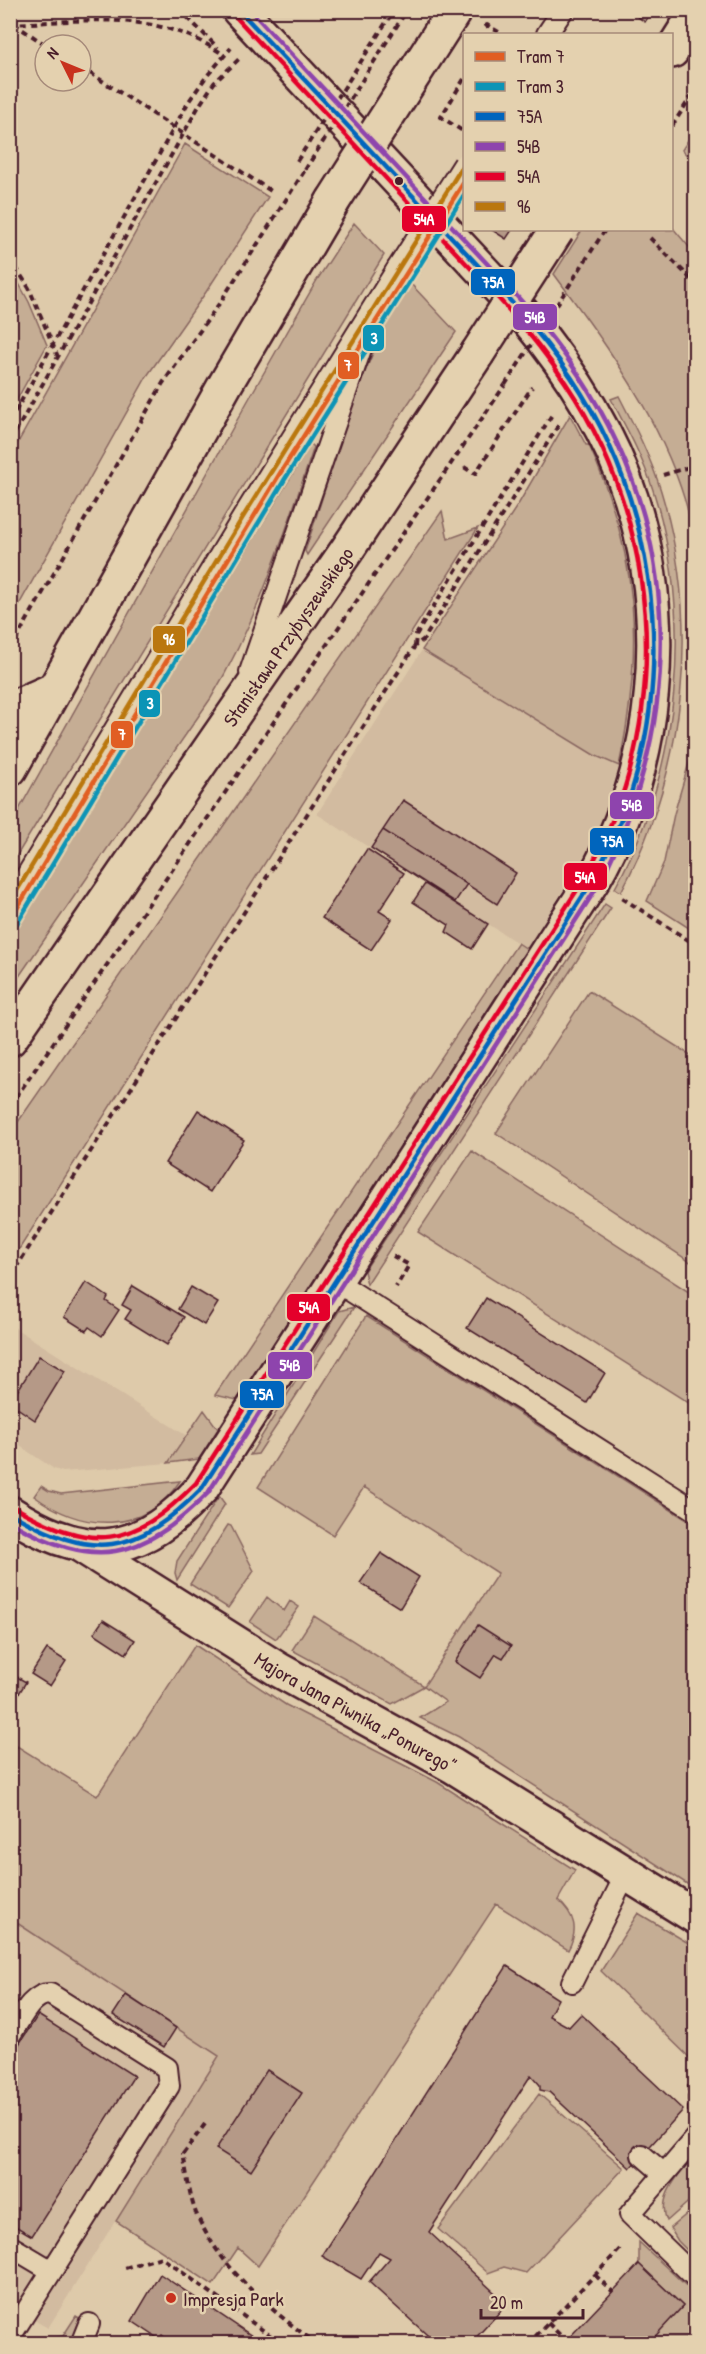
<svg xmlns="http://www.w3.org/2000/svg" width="706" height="2354" viewBox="0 0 706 2354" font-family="'Patrick Hand',sans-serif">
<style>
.built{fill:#d2bba0}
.green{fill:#c5ad94;stroke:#886660;stroke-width:1.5}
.building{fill:#b59987;stroke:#4a1f2b;stroke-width:1.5}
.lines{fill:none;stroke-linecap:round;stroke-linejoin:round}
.lane-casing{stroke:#4a1f2b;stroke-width:24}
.street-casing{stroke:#4a1f2b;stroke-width:38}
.secondary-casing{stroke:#4a1f2b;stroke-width:38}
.path{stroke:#4a1f2b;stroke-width:4;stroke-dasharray:6 4.5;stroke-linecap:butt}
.lane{stroke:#e4d1af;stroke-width:20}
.street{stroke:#e4d1af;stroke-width:33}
.secondary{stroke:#e4d1af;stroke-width:33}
.lane-bridge-casing{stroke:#4a1f2b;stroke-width:24;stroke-linecap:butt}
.secondary-bridge-casing{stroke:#4a1f2b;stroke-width:38;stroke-linecap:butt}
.path-bridge{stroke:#4a1f2b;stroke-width:4;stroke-dasharray:6 4.5;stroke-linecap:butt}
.lane-bridge{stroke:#e4d1af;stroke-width:20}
.secondary-bridge{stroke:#e4d1af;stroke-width:33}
.bus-1-casing{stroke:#e4d1af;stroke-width:9}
.bus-2-casing{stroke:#e4d1af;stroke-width:9}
.bus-3-casing{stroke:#e4d1af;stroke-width:9}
.bus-4-casing{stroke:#e4d1af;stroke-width:9}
.bus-1{stroke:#0065bd;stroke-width:4.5}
.bus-2{stroke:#8e44ad;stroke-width:4.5}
.bus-3{stroke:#e4002b;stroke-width:4.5}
.bus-4{stroke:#ba770f;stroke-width:4.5}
.tram-1-casing{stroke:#e4d1af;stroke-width:9}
.tram-2-casing{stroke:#e4d1af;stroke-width:9}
.tram-1{stroke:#e15e23;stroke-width:4.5}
.tram-2{stroke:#0b94b6;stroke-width:4.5}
.bus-dot{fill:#4a1f2b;stroke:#e4d1af;stroke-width:2}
.poi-dot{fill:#c8321e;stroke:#e4d1af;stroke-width:2}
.labels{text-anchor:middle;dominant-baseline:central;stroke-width:5;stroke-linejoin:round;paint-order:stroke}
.street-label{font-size:20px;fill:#4a1f2b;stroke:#e4d1af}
.poi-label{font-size:20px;fill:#4a1f2b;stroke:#e4d1af;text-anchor:start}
.line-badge{stroke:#e4d1af;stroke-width:2}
.badge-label{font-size:16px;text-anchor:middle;font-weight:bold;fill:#fff}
</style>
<rect width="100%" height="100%" fill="#decaaa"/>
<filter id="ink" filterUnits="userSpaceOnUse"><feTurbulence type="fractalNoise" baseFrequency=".0167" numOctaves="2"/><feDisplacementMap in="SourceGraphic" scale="12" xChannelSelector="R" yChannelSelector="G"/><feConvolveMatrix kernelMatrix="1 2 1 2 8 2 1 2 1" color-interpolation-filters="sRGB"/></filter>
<g filter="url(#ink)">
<path class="built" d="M422,650l172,105 25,11 -18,57 -10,21 -64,105 -210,-135z
M10,1325l177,111 -11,18 -8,9 -105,9 -9,-3 -43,-29z
M11,1919l208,137 -171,272 -37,-21z"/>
<path class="green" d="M695,129v35l-13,-14z
M185,144l83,53 -62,95 -59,84 -136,243v-164z
M354,223l30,32 -373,610v-41l239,-427 67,-117z
M672,227l23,27v287c-19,-102 -81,-186 -141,-267l28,-44h90z
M11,269l18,33 18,43 -36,65z
M410,283l46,49 -149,223 -2,-4c30,-88 54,-190 105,-268z
M619,396c16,31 32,62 42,95 40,132 25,279 -40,401l-6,-4c65,-118 79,-269 38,-398 -10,-32 -26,-61 -42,-91z
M570,415l16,30h3c50,112 55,203 30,321l-25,-11 -172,-105 97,-147z
M311,444l3,3c-30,88 -55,171 -103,251l-200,290v-50z
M442,511l6,28 30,-11 -467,734v-130z
M695,724l1,208h-1l-48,-31 17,-39 10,-48 19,-65z
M605,904l6,4 -244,376 -3,-13z
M518,943l9,6 -290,451 -22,-5z
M589,991l106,67v207l-199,-132z
M472,1151l223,145v111l-277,-175z
M354,1307l-96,147 -8,1 89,-144z
M366,1316l329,209v364l-236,-152 -39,-19 26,-16 -22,-16 -32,18 -100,-54 22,-34 110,70 74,-113 -134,-86 -31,48 -75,-48z
M204,1410l14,19 -19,30 -31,4z
M180,1481c-37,55 -98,50 -146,15l7,-10 8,5 12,3z
M219,1496l6,8 -48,76 -2,-7 2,-12z
M228,1525l3,1 23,45 -26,37 -38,-24z
M267,1597l17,14 6,-10 9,6 -23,32 -26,-17z
M195,1645l91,60 151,77 138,88 -17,30c17,15 21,30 10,50l-72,-46 -238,362 -20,-18 -25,37 -97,-64 103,-165 -208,-137 -1,-162 7,-11 80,50z
M638,1913l57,34v116l-94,-92z
M539,2094l85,74 -98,105 -22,-6 -16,6 -50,-44z
M690,2160l5,5v31l-28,25c-10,-23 10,-44 23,-61z
M695,2207v51l-17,-17 -8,-13z
M639,2242l56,52v49h-47l35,-37 -44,-42z
M76,2316l5,3 -10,24 -41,1 33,-8z"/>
<path class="building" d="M628,10h25l-8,12z
M492,230h20l-6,9z
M403,800l113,73 -19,31 -114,-74z
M383,830l84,54 -12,18 -84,-54z
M367,849l37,24 -25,38 13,8 -21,31 -49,-32z
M425,884l63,40 -16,25 -26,-17 3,-7 -36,-23z
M198,1110l46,30 -34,52 -45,-29z
M86,1282l22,15 -2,4 13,9 -17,26 -13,-9 -3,4 -22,-14z
M133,1286l51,31 -17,28 -42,-26 6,-9 -9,-5z
M191,1287l27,16 -14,22 -26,-16z
M486,1298l119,75 -18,30 -120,-75z
M39,1356l26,15 -30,49 -25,-17z
M381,1553l38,24 -19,31 -40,-25z
M103,1620l32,20 -9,14 -32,-21z
M478,1625l33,21 -8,12 -7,-4 -16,24 -25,-16z
M47,1649l19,12 -16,25 -19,-12z
M10,1673l16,9 -16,26z
M507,1966l51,33 -9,17 20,11 12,-13 102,96 -53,58 -81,-76 -9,-2v-5l-9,-10 -102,157 78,72 -37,40h-33l-68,-62 21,-24 -11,-6 -18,27 -39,-23z
M126,1995l50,33 -12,19 -51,-32z
M38,2015l96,61 -102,160 -22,-13v-165z
M267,2070l35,23 -51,78 -35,-22z
M639,2264l44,42 -35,38h-85z
M160,2274l104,70h-90l-12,-9 -3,4 -27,-18z"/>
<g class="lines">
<g class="lane-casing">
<path id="lane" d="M547,34l16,-24
M250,672l115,-335
M10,903l233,-386 154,-248
M335,1281l361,230
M572,1982l54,-108
M10,2035c10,-14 21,-42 40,-41l117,74 2,18 -159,251
M696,2137l-66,77 66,64
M642,2155l22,19
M10,2246l42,25
M81,2344l8,-20"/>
</g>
<g class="street-casing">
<g id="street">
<path id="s1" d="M82,1546l197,124 174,96 243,151"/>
</g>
</g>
<g class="secondary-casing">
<g id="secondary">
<path d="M672,51l24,-38"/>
<path d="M10,709l45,-20"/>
<path d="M10,769l216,-386 107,-182"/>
<path id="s2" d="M10,1039l337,-489 130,-196"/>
<path d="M10,1513c77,50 131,44 192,-25l391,-608c65,-113 78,-258 38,-382 -22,-68 -61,-128 -107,-183l-285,-305"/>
</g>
</g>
<path class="path" d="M180,10l38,38
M10,24c77,-3 148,-15 214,31
M14,24l32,21
M485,27l2,-2 15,9
M81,67l190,124
M464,79l-23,38 23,15
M672,126l24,-37
M650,238l46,46
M10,258l19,30 29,69
M10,421l179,-320 17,-24 25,-29
M10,442l189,-336 15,-23 25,-24
M464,467l11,7 57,-87
M663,475l33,-10
M415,646l1,-11 137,-222
M10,650l153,-267 58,-82 84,-131
M689,679h7
M622,898l74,47
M10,1106l495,-721
M393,1256l16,9 -13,22
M10,1277l405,-631 9,-7 136,-216
M689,2112v-27
M205,2124l-22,30c4,19 6,41 13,59 23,54 74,97 121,131
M125,2268l36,-11 121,87
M595,2275l18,17
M548,2323l18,18
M528,2344l95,-98"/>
<use href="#lane" class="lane"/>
<use href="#street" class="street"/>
<use href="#secondary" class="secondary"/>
<g class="lane-bridge-casing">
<path id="lane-bridge" d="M397,269l67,-105"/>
</g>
<g class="secondary-bridge-casing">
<path id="secondary-bridge" d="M333,201l122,-191
M477,354l80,-124"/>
</g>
<path class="path-bridge" d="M297,161l97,-151
M305,170l102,-160
M505,385l100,-155"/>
<use href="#lane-bridge" class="lane-bridge"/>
<use href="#secondary-bridge" class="secondary-bridge"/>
<g class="bus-1-casing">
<path id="bus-1" d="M10,1513c83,48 125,43 192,-25l391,-608c15,-29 29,-58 39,-90 43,-138 20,-293 -61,-413 -42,-61 -95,-113 -145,-167 -62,-67 -124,-133 -187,-200"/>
</g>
<g class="bus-2-casing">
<path id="bus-2" d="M10,1522c84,48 131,39 198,-29l391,-609c86,-167 85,-351 -21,-510 -42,-63 -97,-116 -148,-171 -60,-64 -120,-128 -180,-193"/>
</g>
<g class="bus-3-casing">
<path id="bus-3" d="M14,1507c79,45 117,42 182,-24l390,-607c15,-29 29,-58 39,-89 42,-136 20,-286 -60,-405 -41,-61 -93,-112 -143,-165 -63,-68 -126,-135 -188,-202"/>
</g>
<g class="bus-4-casing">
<path id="bus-4" d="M10,902l233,-385 221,-353"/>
</g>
<use href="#bus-1" class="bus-1"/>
<use href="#bus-2" class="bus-2"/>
<use href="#bus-3" class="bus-3"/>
<use href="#bus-4" class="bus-4"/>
<g class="tram-1-casing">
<path id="tram-1" d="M10,920l269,-445 185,-293"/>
</g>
<g class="tram-2-casing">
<path id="tram-2" d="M16,925l269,-446 179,-284"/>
</g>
<use href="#tram-1" class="tram-1"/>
<use href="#tram-2" class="tram-2"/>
</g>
</g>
<circle class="bus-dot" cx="399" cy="181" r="5"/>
<circle class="poi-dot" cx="171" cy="2298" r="6"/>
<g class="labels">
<g class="street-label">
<text stroke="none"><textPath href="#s2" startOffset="489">Stanisława Przybyszewskiego</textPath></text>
<text stroke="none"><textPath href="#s1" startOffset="320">Majora Jana Piwnika „Ponurego”</textPath></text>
</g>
<g class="poi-label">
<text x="183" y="2298">Impresja Park</text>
</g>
</g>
<g class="line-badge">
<rect x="401" y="205" width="46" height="28" rx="6" fill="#e4002b"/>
<rect x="470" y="268" width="46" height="28" rx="6" fill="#0065bd"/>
<rect x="512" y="303" width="46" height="28" rx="6" fill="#8e44ad"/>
<rect x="362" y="324" width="23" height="28" rx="6" fill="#0b94b6"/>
<rect x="337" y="351" width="23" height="29" rx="6" fill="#e15e23"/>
<rect x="152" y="625" width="34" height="29" rx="6" fill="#ba770f"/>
<rect x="138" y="689" width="23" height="29" rx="6" fill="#0b94b6"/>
<rect x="110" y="720" width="24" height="29" rx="6" fill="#e15e23"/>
<rect x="609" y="791" width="46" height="29" rx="6" fill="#8e44ad"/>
<rect x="589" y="827" width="46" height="29" rx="6" fill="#0065bd"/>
<rect x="563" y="862" width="45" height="29" rx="6" fill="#e4002b"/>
<rect x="286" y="1293" width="45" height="29" rx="6" fill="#e4002b"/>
<rect x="267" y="1351" width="46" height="29" rx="6" fill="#8e44ad"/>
<rect x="239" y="1380" width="46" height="29" rx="6" fill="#0065bd"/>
</g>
<g class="badge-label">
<text x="424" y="225">54A</text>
<text x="493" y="288">75A</text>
<text x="535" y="323">54B</text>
<text x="374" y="344">3</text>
<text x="348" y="371">7</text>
<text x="169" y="645">96</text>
<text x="150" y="709">3</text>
<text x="122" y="740">7</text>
<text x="632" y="811">54B</text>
<text x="612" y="847">75A</text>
<text x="585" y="883">54A</text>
<text x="309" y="1313">54A</text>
<text x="290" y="1371">54B</text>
<text x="262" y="1400">75A</text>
</g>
<rect width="706" height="2354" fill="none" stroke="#e4d1af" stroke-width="36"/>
<rect x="18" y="18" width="670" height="2318" fill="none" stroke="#4a1f2b" stroke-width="2" filter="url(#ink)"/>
<rect x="463" y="33" width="210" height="198" fill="#e4d1af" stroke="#a68a7a" stroke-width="1.5"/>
<rect x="475" y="52" width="30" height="9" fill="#e15e23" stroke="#a68a7a" stroke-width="1.5"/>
<text x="517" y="63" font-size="18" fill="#4a1f2b">Tram 7</text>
<rect x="475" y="82" width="30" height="9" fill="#0b94b6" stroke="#a68a7a" stroke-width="1.5"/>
<text x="517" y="93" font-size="18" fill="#4a1f2b">Tram 3</text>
<rect x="475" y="112" width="30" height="9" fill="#0065bd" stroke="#a68a7a" stroke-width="1.5"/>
<text x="517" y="123" font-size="18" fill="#4a1f2b">75A</text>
<rect x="475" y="142" width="30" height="9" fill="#8e44ad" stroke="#a68a7a" stroke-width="1.5"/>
<text x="517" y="153" font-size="18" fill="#4a1f2b">54B</text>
<rect x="475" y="172" width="30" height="9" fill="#e4002b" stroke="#a68a7a" stroke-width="1.5"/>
<text x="517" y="183" font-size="18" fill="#4a1f2b">54A</text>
<rect x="475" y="202" width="30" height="9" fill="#ba770f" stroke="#a68a7a" stroke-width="1.5"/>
<text x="517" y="213" font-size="18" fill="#4a1f2b">96</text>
<g transform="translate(63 63) rotate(313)"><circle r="28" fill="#e4d1af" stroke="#a68a7a" stroke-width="1.5"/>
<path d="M0-4.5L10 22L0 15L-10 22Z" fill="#c8321e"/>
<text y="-9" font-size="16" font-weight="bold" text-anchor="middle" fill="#4a1f2b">N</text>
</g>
<path d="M481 2309v9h102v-9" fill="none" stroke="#4a1f2b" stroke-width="3"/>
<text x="490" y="2309" font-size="18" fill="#4a1f2b" stroke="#e4d1af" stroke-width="4.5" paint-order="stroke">20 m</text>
</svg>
